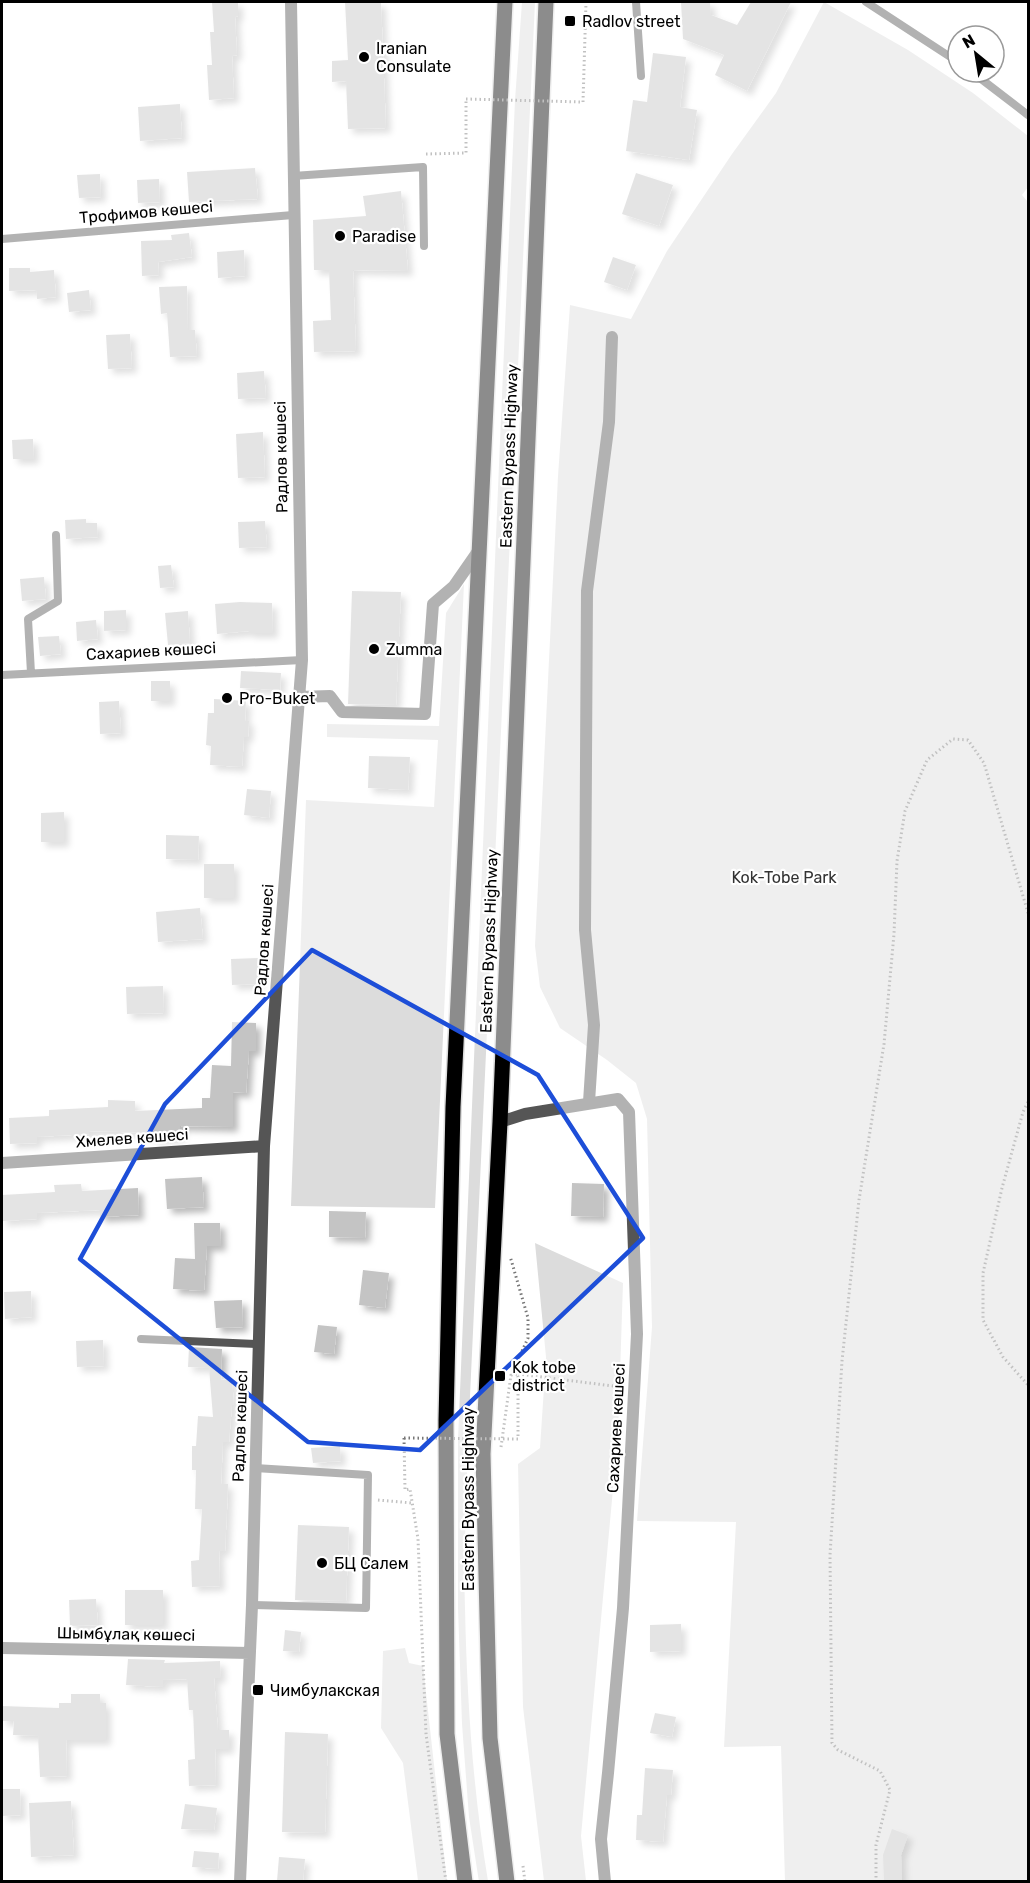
<svg xmlns="http://www.w3.org/2000/svg" width="1030" height="1883" viewBox="0 0 1030 1883" font-family="Rubik,sans-serif">
<style>
.green{fill:#dcdcdc}
.building{fill:#c4c4c4;filter:url(#shadow)}
.lines{fill:none;stroke-linecap:round;stroke-linejoin:round}
.primary-casing{stroke:#dbdbdb;stroke-width:18}
.path{stroke:#777;stroke-width:3;stroke-dasharray:1.5 3;stroke-linecap:butt}
.lane{stroke:#555;stroke-width:8}
.street{stroke:#555;stroke-width:12}
.primary{stroke:#000;stroke-width:15}
.path-bridge{stroke:#777;stroke-width:3;stroke-dasharray:1.5 3;stroke-linecap:butt}
.marked{fill:none;stroke:#1d4ed8;stroke-width:4.5;stroke-linejoin:round}
.poi-dot{fill:#000;stroke:#fff;stroke-width:2}
.labels{text-anchor:middle;dominant-baseline:central;stroke-width:4.5;stroke-linejoin:round;paint-order:stroke}
.poi-label{font-size:16px;fill:#000;stroke:#fff;text-anchor:start}
.street-label{font-size:16px;fill:#000;stroke:#fff}
.park-label{font-size:16px;fill:#333;stroke:#fff}
</style>
<defs>
<filter id="shadow"><feDropShadow dx="5" dy="5" stdDeviation="3" flood-color="#0004"/></filter>
</defs>
<rect width="100%" height="100%" fill="#fff"/>
<path class="green" d="M522,2h13l-67,1437c-1,56 -5,113 -3,169 2,92 8,183 23,273l-9,1 -10,-65 -7,-93 -4,-116v-169l42,-998 15,-341z
M824,2l84,48 65,43 55,43v51l-6,8 6,7v1679h-243l-4,-135 -57,1 12,-225 -99,-1 15,-194 -5,-208 -11,-36 -29,-23 -47,-32 -20,-41 -5,-41 23,-470 12,-171 61,14 36,-68 65,-97 44,-61z
M464,584l-29,624 -144,-2 15,-406 128,7 4,-67 -111,-3v-13l112,2 7,-113z
M535,1243l88,40 -5,152 -37,401 5,45h-42l-21,-174 -5,-243 22,-16 6,-91z
M405,1648l4,15 14,3 24,215h-29l-15,-118 -22,-35 2,-77z"/>
<path class="building" d="M212,2h26v14l-3,1 2,38 -5,1 2,42 -25,2 -2,-35h5l-2,-33h4z
M345,2h36l5,126 -38,1 -2,-48 -14,1v-21l16,-1z
M681,2h29l1,13 26,10 14,-23h40l-44,89 -32,-16 9,-20 -41,-16z
M653,53l33,4 -6,50 17,3 -8,50 -63,-9 7,-51 14,2z
M180,104l2,34 -42,3 -2,-34z
M255,168l3,31 -69,3 -2,-30z
M636,173l37,12 -14,41 -37,-12z
M100,174l1,23 -22,1 -2,-23z
M159,179l1,23 -22,1 -1,-23z
M401,191l7,80 -55,-1 3,81 -42,1 -1,-31 18,-1 -2,-50h-15l-1,-50 53,-4 -3,-20z
M189,233l3,24 -34,5 1,13 -17,1 -1,-35 31,-1 -1,-5z
M244,250l1,26 -27,2 -1,-26z
M613,257l23,8 -9,25 -23,-8z
M9,268h21v4l24,-2 2,27 -19,2 -1,-9 -27,1z
M187,286l1,44h7l2,26 -27,1 -3,-44 -6,1 -2,-27z
M89,290l2,20 -22,2 -2,-19z
M130,334l2,34 -24,1 -2,-34z
M264,371l2,27 -28,1 -1,-26z
M263,432l2,45 -27,1 -2,-44z
M33,439l1,20h-21l-1,-19z
M86,519v4h11l1,14 -32,2 -1,-19z
M265,521l2,26 -28,1 -1,-26z
M171,565l3,22 -14,1 -2,-22z
M44,577l2,22 -24,2 -2,-22z
M352,591l49,1 -5,113 -48,-1z
M240,602l32,1 1,30h-24v-2l-32,3 -2,-30z
M126,610v20l-22,1v-20z
M188,611l2,32 -22,2 -3,-32z
M96,620l2,19 -21,2 -1,-19z
M59,636l2,18 -21,2 -2,-19z
M241,671l40,2 -1,17 -40,-2z
M151,681h19v20h-19z
M214,699l32,2 -1,20h4l-1,16h-4l-2,30 -32,-2 1,-19 -5,-1 2,-32h6z
M119,701l2,32 -21,1 -1,-32z
M369,756l41,1 -2,33 -40,-2z
M247,789l24,2 -2,27 -25,-3z
M64,812v30h-23v-29z
M166,835l33,1 -1,24 -32,-1z
M204,864h30v34h-30z
M200,908l3,31 -45,3 -2,-30z
M258,958l1,26 -27,1 -1,-26z
M163,986l1,27 -37,1 -1,-27z
M232,1022l24,1v28h-7l-3,42 -13,-1v35l-53,-1v9l-27,2v-4l-64,-2v3l-52,3v6l-27,1 -1,-26 40,-2v-6l59,-3v-7l27,1v10l67,-3v-10h8l2,-33 19,1z
M202,1177l2,30 -37,2 -2,-30z
M572,1183l32,1 -1,33 -32,-1z
M81,1184l1,7 56,-3 1,27 -39,2v-7l-63,3v6l-35,2v-26l53,-3 -1,-7z
M329,1211l37,1 -1,26 -36,-1z
M194,1223h26l1,23h-14l-3,45 -31,-2 2,-31 20,1z
M363,1270l26,3 -4,35 -26,-3z
M31,1291l1,26 -27,2 -1,-27z
M242,1300l1,27 -27,1 -2,-27z
M318,1325l19,2 -3,27 -20,-2z
M103,1340l1,26 -27,1 -1,-26z
M189,1347l33,2 -1,31 11,-1 2,26h-2l-3,37h-6l-2,42h7l-1,26 -2,41h-6l1,35 -28,1 -1,-26 8,-1 3,-51h-7l1,-39h-4v-24h4l2,-30 15,1 -4,-49 -21,-1z
M340,1446l1,15 -28,2 -2,-15z
M298,1525l51,2 -3,74 -51,-1z
M125,1590h38v35h-38z
M96,1599l2,26 -28,1 -1,-26z
M681,1624v27l-31,1v-27z
M285,1630l16,2 -2,20 -16,-1z
M128,1659l37,1 -1,3 56,-2 1,17h-7l4,52h11v19h-14l1,36 -27,1 -1,-26 7,-1 -2,-49h-4l-2,-31 -24,1v7l-37,-2z
M71,1694h29v9h6v37h-40l1,36 -27,1 -2,-41 -25,-1 1,-14h-12v-15l57,2v-5h12z
M655,1713l21,4 -4,20 -22,-4z
M285,1732l43,2 -3,99 -43,-1z
M645,1768l28,2 -2,25h-4l-4,47 -27,-2 1,-25h5z
M2,1789h18l1,26 -19,1z
M71,1801l3,54 -43,2 -2,-54z
M185,1804l32,4 -3,22 -33,-1z
M892,1829l16,6 -7,20 1,26h-18l-1,-26z
M194,1851l25,2 -1,16 -26,-2z
M279,1857l26,2 -2,22h-26z"/>
<g class="lines">
<g class="primary-casing">
<path id="primary" d="M465,1882l-18,-148 -1,-313 7,-314 52,-1105
M507,1882l-17,-144 -7,-284 17,-332 46,-1120"/>
</g>
<path class="path" d="M583,102l3,-100
M426,154l40,-1v-54
M1028,1102l-5,10 -21,76 -19,85v47l20,37 25,28
M518,1374l103,13
M511,1375l7,-1v65
M404,1438l1,52 5,-1 8,50 8,195 20,148
M501,1447l10,-72 17,-37v-20l-18,-62
M378,1500l34,3
M523,1866l2,16
M876,1882v-37l14,-55 -10,-19 -42,-21 -6,-7 -2,-188 12,-194 17,-161 25,-156 10,-110 3,-73 8,-50 22,-51 26,-21 15,1 16,23 44,150"/>
<path class="lane" d="M636,2l5,74
M866,2l92,60
M972,72l56,43
M293,176l130,-9 1,79
M2,239l291,-24
M31,673l-3,-54 30,-18 -2,-66
M2,675l300,-15
M141,1339l117,5
M252,1605l114,3 2,-133 -113,-7"/>
<path class="street" d="M299,697l31,-1 12,16 83,2 8,-110 21,-18 25,-36
M589,1102l5,-77 -9,-95 2,-339 22,-169 3,-85
M500,1122l25,-8 93,-15 11,13 8,222 -14,274 -15,165 -7,66 4,43
M2,1163l262,-17
M2,1648l248,5
M240,1882l12,-277 12,-459 38,-486 -11,-658"/>
<use href="#primary" class="primary"/>
<path class="path-bridge" d="M466,99l117,3
M404,1438l114,1"/>
</g>
<path d="M0 0H1030V1883H0ZM312,950l226,125 105,163 -223,212 -112,-8 -228,-183 85,-155z" fill="#fff" fill-opacity=".55" fill-rule="evenodd"/>
<path class="marked" d="M312,950l226,125 105,163 -223,212 -112,-8 -228,-183 85,-155z"/>
<g class="poi-dot">
<rect x="564" y="15" width="12" height="12" rx="3"/>
<circle cx="364" cy="57" r="6"/>
<circle cx="340" cy="236" r="6"/>
<circle cx="374" cy="649" r="6"/>
<circle cx="227" cy="698" r="6"/>
<rect x="494" y="1370" width="12" height="12" rx="3"/>
<circle cx="322" cy="1563" r="6"/>
<rect x="252" y="1684" width="12" height="12" rx="3"/>
</g>
<g class="labels">
<g class="poi-label">
<text x="582" y="21">Radlov street</text>
<text x="376" y="48">Iranian<tspan x="376" dy="18">Consulate</tspan></text>
<text x="352" y="236">Paradise</text>
<text x="386" y="649">Zumma</text>
<text x="239" y="698">Pro-Buket</text>
<text x="512" y="1367">Kok tobe<tspan x="512" dy="18">district</tspan></text>
<text x="334" y="1563">БЦ Салем</text>
<text x="270" y="1690">Чимбулакская</text>
</g>
<g class="street-label">
<text transform="translate(146 212) rotate(-5)">Трофимов көшесі</text>
<text transform="translate(509 456) rotate(-88)">Eastern Bypass Highway</text>
<text transform="translate(281 457) rotate(-91)">Радлов көшесі</text>
<text transform="translate(151 651) rotate(-3)">Сахариев көшесі</text>
<text transform="translate(264 940) rotate(-86)">Радлов көшесі</text>
<text transform="translate(489 941) rotate(-88)">Eastern Bypass Highway</text>
<text transform="translate(132 1138) rotate(-4)">Хмелев көшесі</text>
<text transform="translate(240 1426) rotate(-88)">Радлов көшесі</text>
<text transform="translate(616 1428) rotate(-87)">Сахариев көшесі</text>
<text transform="translate(468 1499) rotate(-90)">Eastern Bypass Highway</text>
<text transform="translate(126 1634) rotate(1)">Шымбұлақ көшесі</text>
</g>
<g class="park-label">
<text x="784" y="877">Kok-Tobe Park</text>
</g>
</g>
<rect width="1030" height="1883" fill="none" stroke="#000000" stroke-width="6"/>
<g transform="translate(976 54) rotate(330)"><circle r="28" fill="#ffffff" stroke="#999999" stroke-width="1.5"/>
<path d="M0-4.5L10 22L0 15L-10 22Z" fill="#000000"/>
<text y="-9" font-size="16" font-weight="bold" text-anchor="middle" fill="#000000">N</text>
</g>
</svg>
